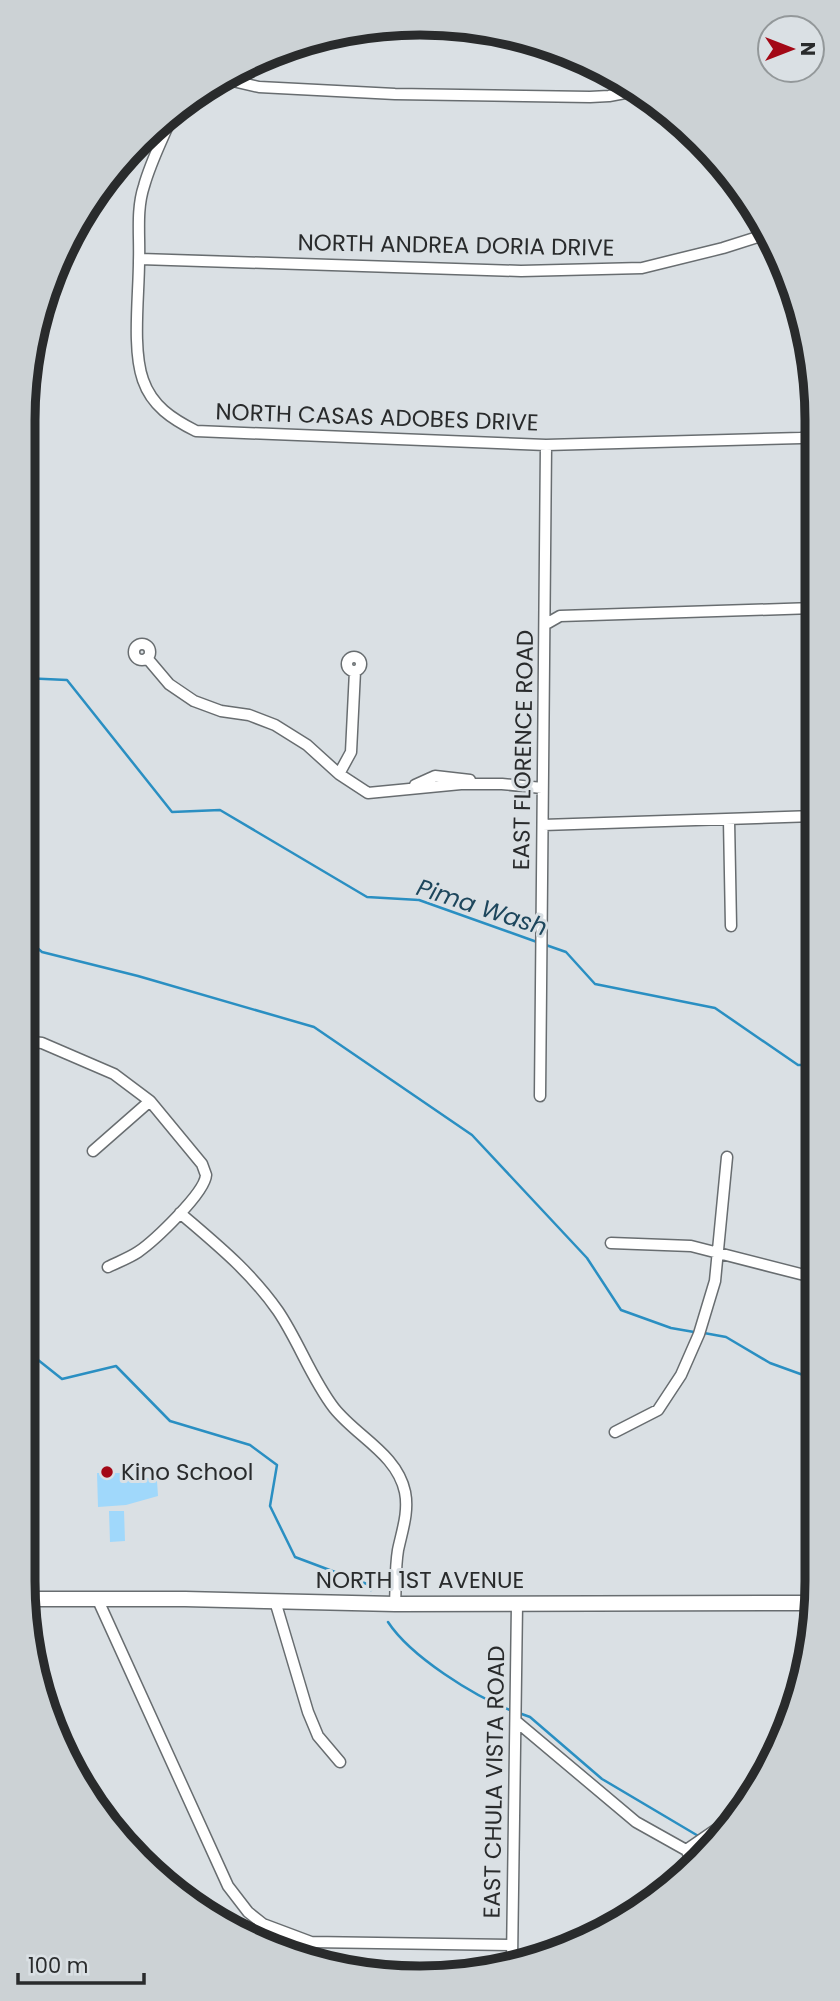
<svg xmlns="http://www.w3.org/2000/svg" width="840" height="2001" viewBox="0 0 840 2001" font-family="Poppins,sans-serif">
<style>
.green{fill:#a0d8fb}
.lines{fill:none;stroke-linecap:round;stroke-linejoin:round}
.stream{stroke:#2a8fc2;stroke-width:2.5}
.minor-casing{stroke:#686d70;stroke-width:13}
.secondary-casing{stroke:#686d70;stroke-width:17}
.minor{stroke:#fff;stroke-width:10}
.secondary{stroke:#fff;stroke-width:14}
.poi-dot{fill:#a30816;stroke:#dae0e4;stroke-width:2.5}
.labels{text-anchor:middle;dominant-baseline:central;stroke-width:6;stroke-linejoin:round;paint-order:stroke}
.street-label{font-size:23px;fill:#292b2c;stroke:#dae0e4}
.poi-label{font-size:23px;fill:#292b2c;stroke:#dae0e4;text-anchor:start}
.water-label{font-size:24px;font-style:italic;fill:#1d465c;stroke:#dae0e4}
.rim{fill:none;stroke:#292b2c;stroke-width:9}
</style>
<rect width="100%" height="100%" fill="#dae0e4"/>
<path class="green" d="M97,1473h34l26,8 1,15 -32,9 -28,2z
M109,1511h15l1,30 -15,1z"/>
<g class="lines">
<path class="stream" d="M23,678l44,2 105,132 48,-2 147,87 52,3 118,42
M23,936l19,16 96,24 176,51 158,108 115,123 34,52 50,18 23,4
M543,944l23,8 29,32 120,24 83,57h18
M704,1333l22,4 44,26 47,17
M23,1348l39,31 54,-13 54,55 80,24 27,20 -7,41 25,51 72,27 4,6
M388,1622c23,35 86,74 124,89
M519,1713l11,4 72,62 98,58
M52,1722l32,49 7,20
M706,1840l9,6"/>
<g class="minor-casing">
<path id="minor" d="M224,79l35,8 136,7 195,3 19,-1 32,-6
M170,121c-9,21 -20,43 -26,65 -8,24 -4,50 -5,75 0,34 -7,88 4,119 9,26 29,39 53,51l350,14 255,-7 13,-3
M140,259l381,12 121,-3 81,-20 44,-14
M546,624l14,-8 254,-8
M134 652a8 8 0 1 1 16 0a8 8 0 1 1-16 0Z
M347 664a7 7 0 1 1 14 0a7 7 0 1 1-14 0Z
M147,658l22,26 25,17 27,10 28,4 26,10 32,20 32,29 29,19 93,-9h41l40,4
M339,774l12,-22 4,-81
M415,785l20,-9 35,4
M729,820l2,106
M543,825l272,-9
M33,1042l9,1 72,31 36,27 52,63 4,11
M23,1053l6,-10 4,-1
M540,1096l6,-651
M93,1151l57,-50
M180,1213c36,31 70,58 98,98 21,31 33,67 56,97 23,29 63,46 71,84 4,20 -3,39 -7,58 -3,18 -2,36 -3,54
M611,1243l80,3 125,32
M108,1267c10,-5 21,-9 30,-15 16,-11 67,-59 68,-77
M615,1432l43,-22 23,-35 18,-41 16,-53 12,-124
M97,1598l131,288 20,26 15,12 48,18 201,3
M275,1601l33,111 10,24 22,26
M517,1722l119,100 50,28 8,13
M686,1850l48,-33
M512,1961l5,-357"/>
</g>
<g class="secondary-casing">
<path id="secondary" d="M26,1599h159l210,5 419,-1"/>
</g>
<use href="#minor" class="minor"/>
<use href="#secondary" class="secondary"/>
</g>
<circle class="poi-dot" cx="107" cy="1472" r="7"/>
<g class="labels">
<g class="street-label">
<text transform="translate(456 245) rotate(1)">NORTH ANDREA DORIA DRIVE</text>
<text transform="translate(377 417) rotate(2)">NORTH CASAS ADOBES DRIVE</text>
<text transform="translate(523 750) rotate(-89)">EAST FLORENCE ROAD</text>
<text x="420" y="1580">NORTH 1ST AVENUE</text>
<text transform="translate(494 1782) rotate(-89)">EAST CHULA VISTA ROAD</text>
</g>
<g class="poi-label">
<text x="121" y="1472">Kino School</text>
</g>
<g class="water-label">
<text transform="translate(482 907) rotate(18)">Pima Wash</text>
</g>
</g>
<path d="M0 0H840V2001H0ZM420 35H420A385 385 0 0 1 805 420V1581A385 385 0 0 1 420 1966H420A385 385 0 0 1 35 1581V420A385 385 0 0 1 420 35Z" fill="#ccd2d5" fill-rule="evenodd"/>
<path class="rim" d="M420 35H420A385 385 0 0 1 805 420V1581A385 385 0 0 1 420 1966H420A385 385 0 0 1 35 1581V420A385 385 0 0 1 420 35Z"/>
<g transform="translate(791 49) rotate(90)"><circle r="33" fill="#dae0e4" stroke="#93989a" stroke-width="2"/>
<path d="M0-5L12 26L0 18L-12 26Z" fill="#a30816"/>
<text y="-10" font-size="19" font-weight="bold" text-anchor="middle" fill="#292b2c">N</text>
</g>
<path d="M18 1973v10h126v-10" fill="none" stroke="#292b2c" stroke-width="3.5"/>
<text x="28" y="1973" font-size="21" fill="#292b2c" stroke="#dae0e4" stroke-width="5" paint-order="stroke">100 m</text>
</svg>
